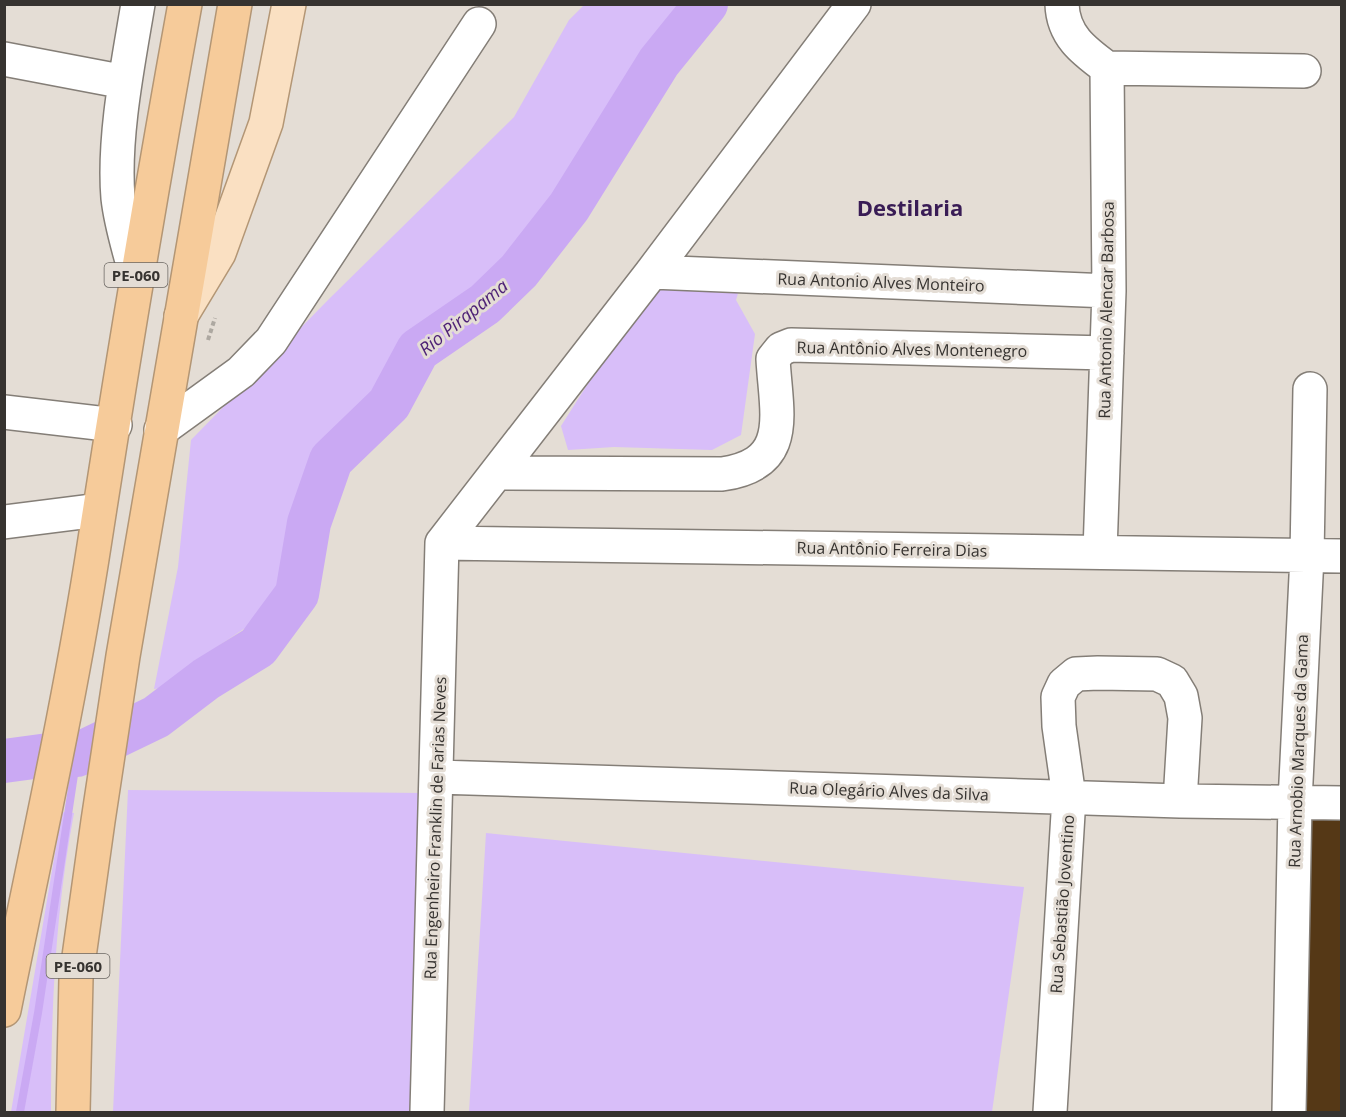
<svg xmlns="http://www.w3.org/2000/svg" width="1346" height="1117" viewBox="0 0 1346 1117" font-family="'Open Sans',sans-serif">
<style>
.green{fill:#d8bef9}
.lines{fill:none;stroke-linecap:round;stroke-linejoin:round}
.stream{stroke:#caa9f3;stroke-width:8}
.river{stroke:#caa9f3;stroke-width:44}
.building{fill:#543813;filter:url(#shadow)}
.minor-casing{stroke:#847e77;stroke-width:36}
.major-casing{stroke:#b39675;stroke-width:36}
.highway-casing{stroke:#b39675;stroke-width:36}
.path{stroke:#ada8a1;stroke-width:4;stroke-dasharray:4.5 3;stroke-linecap:butt}
.minor{stroke:#fff;stroke-width:33}
.major{stroke:#fae0c2;stroke-width:33}
.highway{stroke:#f6cb9a;stroke-width:33}
.labels{text-anchor:middle;dominant-baseline:central;stroke-width:6;stroke-linejoin:round;paint-order:stroke}
.shield{fill:#e4ddd5;stroke:#6a6662;stroke-width:1.5}
.shield-label{font-size:15px;font-weight:bold;fill:#363330}
.street-label{font-size:16px;fill:#363330;stroke:#e4ddd5}
.water-label{font-size:18px;font-style:italic;fill:#4e2276;stroke:#e4ddd5}
.district-label{font-size:22px;font-weight:bold;fill:#391c55;stroke:#e4ddd5}
</style>
<defs>
<filter id="shadow"><feDropShadow dx="5.5" dy="5.5" stdDeviation="1.5" flood-color="#0004"/></filter>
</defs>
<rect width="100%" height="100%" fill="#e4ddd5"/>
<path class="green" d="M584,5h101l-64,92 -84,134 -75,76 -54,32 -29,49 -48,49 -25,32 -9,56 -9,27 -9,47 -25,23 -40,27 -33,35 -27,5 24,-122 13,-127 137,-140 186,-183 55,-97z
M653,281l87,6 -4,13 19,34 -14,101 -29,15 -98,-3 -46,3 -7,-24z
M128,790l295,3 -7,319h-303z
M62,812l12,1c-19,100 -23,199 -23,299h-40z
M486,833l538,54 -32,225h-523z"/>
<g class="lines">
<path class="stream" d="M20,1112l18,-99 39,-258"/>
<path class="river" d="M4,761l52,-7 21,1 79,-38 50,-38 52,-32 39,-53 12,-71 22,-63 58,-56 29,-54 67,-46 34,-33 50,-64 90,-145 47,-58"/>
</g>
<path class="building" d="M1306,816l36,1v295h-42z"/>
<g class="lines">
<g class="minor-casing">
<path id="minor" d="M1062,4c1,32 22,47 45,64
M4,59l121,23
M1107,68l197,3
M652,272l457,19
M136,275c-7,-25 -15,-50 -18,-77 -5,-60 10,-134 20,-194
M4,412l111,13
M161,430l80,-58 30,-31 208,-317
M497,473l225,1c71,-10 54,-60 51,-115l8,-10 10,-4 316,8
M4,522l95,-12
M442,543l900,13
M442,543l210,-271 202,-268
M1100,552l9,-261 -2,-223
M437,777l743,24 162,2
M427,1112l15,-569
M1050,1112l19,-315 -10,-71 -1,-29 6,-13 12,-10 22,-1 59,1 15,7 9,15 4,22 -5,83
M1289,1112l6,-310 12,-246 3,-167"/>
</g>
<g class="major-casing">
<path id="major" d="M181,316l38,-63 47,-130 23,-119"/>
</g>
<g class="highway-casing">
<path id="highway" d="M4,1010c31,-154 66,-309 90,-464 28,-181 58,-361 91,-542
M73,1112l3,-134 22,-157 25,-165 112,-652"/>
</g>
<path class="path" d="M208,340l7,-22"/>
<use href="#minor" class="minor"/>
<use href="#major" class="major"/>
<use href="#highway" class="highway"/>
</g>
<g class="labels">
<g class="shield">
<rect x="104.5" y="263" width="63" height="24" rx="4.5"/>
<rect x="46.5" y="954" width="63" height="24" rx="4.5"/>
</g>
<g class="shield-label">
<text x="136" y="275">PE-060</text>
<text x="78" y="966">PE-060</text>
</g>
<g class="street-label">
<text transform="translate(881 282) rotate(2)">Rua Antonio Alves Monteiro</text>
<text transform="translate(1106 310) rotate(-89)">Rua Antonio Alencar Barbosa</text>
<text transform="translate(912 349) rotate(1)">Rua Antônio Alves Montenegro</text>
<text transform="translate(892 549) rotate(1)">Rua Antônio Ferreira Dias</text>
<text transform="translate(1298 751) rotate(-88)">Rua Arnobio Marques da Gama</text>
<text transform="translate(889 791) rotate(2)">Rua Olegário Alves da Silva</text>
<text transform="translate(435 828) rotate(-88)">Rua Engenheiro Franklin de Farias Neves</text>
<text transform="translate(1062 904) rotate(-86)">Rua Sebastião Joventino</text>
</g>
<g class="water-label">
<text transform="translate(463 317) rotate(-39)">Rio Pirapama</text>
</g>
<g class="district-label">
<text x="910" y="207">Destilaria</text>
</g>
</g>
<rect width="1346" height="1117" fill="none" stroke="#363330" stroke-width="12"/>
</svg>
